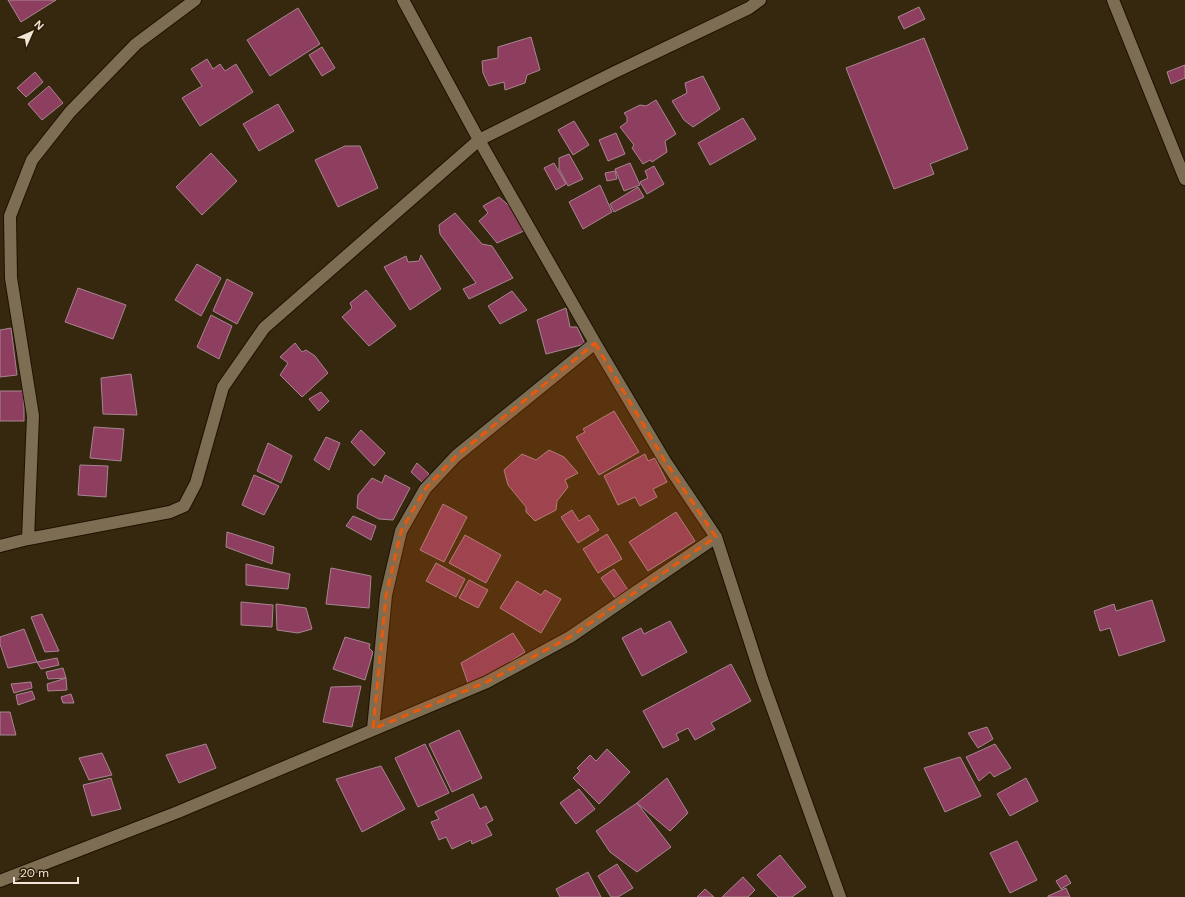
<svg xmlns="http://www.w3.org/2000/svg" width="1185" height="897" viewBox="0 0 1185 897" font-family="'DM Sans',sans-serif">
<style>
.building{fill:#8e3f5f;stroke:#a78591}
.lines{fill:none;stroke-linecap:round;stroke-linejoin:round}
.minor-casing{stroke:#1d1100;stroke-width:14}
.minor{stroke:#7d6d52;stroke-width:12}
.marked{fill:#e8590c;fill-opacity:0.2;stroke:#e8590c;stroke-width:3;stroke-dasharray:8 5;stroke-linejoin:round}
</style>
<rect width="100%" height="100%" fill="#36280f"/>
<path class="building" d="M8,0h48l-35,22z
M919,7l6,12 -21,10 -6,-12z
M298,8l22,36 -50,32 -23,-36z
M531,37l9,33 -13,5 -2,8 -20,7 -1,-8 -15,4 -6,-13 -1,-12 16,-3v-11z
M924,38l44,111 -38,15 4,10 -40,15 -48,-121z
M322,47l13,21 -13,8 -13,-21z
M207,59l6,10 7,-5 5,7 11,-7 17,28 -53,34 -18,-28 20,-12 -11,-17z
M1185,65v13l-14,6 -4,-12z
M35,72l8,10 -17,15 -9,-9z
M703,76l17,33 -27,18 -9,-7 -12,-19 15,-8 -2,-10z
M49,86l14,17 -21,17 -14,-16z
M656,100l20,34 -11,7 2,11 -15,10 -2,-2 -7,4 -11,-16 2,-3 -14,-18 7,-5v-5l-3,-4 16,-8 6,1z
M278,104l16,27 -35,20 -16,-27z
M743,118l13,21 -46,26 -12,-22z
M574,121l15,24 -16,10 -15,-25z
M616,133l9,21 -17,7 -9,-21z
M345,146h15l18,42 -40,19 -23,-47z
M211,153l26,28 -35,34 -26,-28z
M569,154l14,25 -15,7 -9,-17v-11z
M554,163l12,21 -10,6 -12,-22z
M630,163l10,22 -16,6 -9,-22z
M654,166l10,18 -17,10 -7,-12 8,-4 -3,-7z
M615,171l2,8 -10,2 -2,-8z
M600,185l12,27 -29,17 -14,-27z
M638,187l6,10 -30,15 -4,-8z
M499,197l15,13 12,20 -29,13 -18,-22 9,-8 -5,-7z
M455,213l27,31 10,2 21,32 -44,21 -6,-10 13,-6 -36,-49 -1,-9z
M421,255l20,34 -31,21 -26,-43 22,-11 2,6 11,-1z
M197,264l24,14 -20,38 -26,-16z
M227,279l26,14 -16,31 -24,-13z
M78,288l48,17 -13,34 -48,-17z
M366,290l30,36 -27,20 -27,-29 10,-9 -2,-5z
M512,291l15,19 -27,14 -12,-18z
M566,308l4,19h7l8,17 -39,10 -9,-34z
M211,315l21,11 -13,33 -22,-12z
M11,328l6,47 -17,2v-47z
M295,343l7,9 4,-2 9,6 13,17 -26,24 -22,-22 8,-12 -8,-6z
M131,374l6,41 -34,-1 -2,-36z
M0,391h24v30h-24z
M321,392l8,9 -10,10 -10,-12z
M614,411l25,41 -40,23 -23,-38 9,-5 -2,-3z
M94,427l30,2 -3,32 -31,-3z
M361,430l24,23 -11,13 -23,-24z
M326,437l14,6 -11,27 -15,-10z
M268,443l24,13 -11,27 -24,-12z
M549,450l15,7 14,16 -13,7 3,7 -11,14 -1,9 -21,11 -9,-9v-5l-18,-22 -4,-15 18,-16 14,6z
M645,454l3,7 7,-3 12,24 -14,7 4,8 -17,9 -5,-9 -17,8 -14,-29z
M417,463l12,11 -6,9 -12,-11z
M80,465l28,1 -2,31 -28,-2z
M254,475l25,11 -15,29 -22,-10z
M385,475l25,13 -17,32 -14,-1 -22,-11 1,-13 14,-17 10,5z
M443,504l24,13 -23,45 -24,-12z
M572,510l7,11 10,-6 10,15 -21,13 -17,-26z
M676,512l19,29 -47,30 -19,-29z
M353,516l23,10 -5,14 -25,-14z
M227,532l47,15 -2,17 -46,-17z
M607,534l15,25 -24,14 -15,-24z
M465,535l36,20 -15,28 -37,-20z
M436,563l29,16 -9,18 -30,-16z
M246,564l44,10 -2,15 -42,-4z
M331,568l40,8 -2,32 -43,-4z
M614,569l14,21 -13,8 -14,-20z
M469,580l19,10 -10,18 -19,-10z
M517,581l24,14 4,-5 16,9 -20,34 -41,-25z
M1152,600l13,41 -46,15 -9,-28 -10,3 -6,-20 20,-7 2,7z
M241,602l32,3 -1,22 -31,-2z
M276,604l30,4 6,21 -14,4 -21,-3z
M42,614l17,37 -14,1 -14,-35z
M670,621l17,31 -45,24 -20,-38 19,-10 3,6z
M24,629l13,33 -29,6 -8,-24v-7z
M513,633l12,19 -55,37 -9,-26z
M345,637l25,7 -1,4 4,4 -8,28 -32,-11z
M57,658l2,7 -18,4 -4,-7z
M731,664l20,37 -40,22 4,6 -20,11 -7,-12 -12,6 3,6 -16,8 -20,-37z
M63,668l3,10 -18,1 -2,-7z
M66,678l1,12 -19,1 -1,-7z
M31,682l1,6 -18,5 -3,-9z
M361,686l-9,41 -29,-5 8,-35z
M32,691l3,8 -17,6 -2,-10z
M71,694l3,9h-11l-2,-6z
M0,712h10l6,23h-16z
M987,727l6,12 -15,9 -10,-15z
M459,730l23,48 -30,14 -23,-48z
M206,744l10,24 -37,15 -13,-28z
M425,744l24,49 -31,14 -23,-49z
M995,744l16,24 -17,9 -4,-5 -11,9 -13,-24z
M607,749l23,23 -31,32 -26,-26 7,-7 -3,-3 13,-13 6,6z
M102,753l10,22 -23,5 -10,-22z
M960,757l21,39 -36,16 -21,-44z
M381,766l24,43 -43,23 -26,-53z
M111,778l10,31 -29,7 -9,-31z
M667,778l21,35 -18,18 -33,-28z
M1026,778l12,23 -28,15 -13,-22z
M579,789l16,20 -19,15 -16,-21z
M473,794l7,15 6,-3 7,14 -7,4 6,11 -20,9 -1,-4 -19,9 -6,-12 -7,3 -8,-18 8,-3 -4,-7z
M637,803l34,44 -34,25 -27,-20 -14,-21z
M1017,841l20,39 -27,13 -20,-40z
M780,855l26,32 -14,10h-14l-21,-22z
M617,864l16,24 -15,9h-7l-13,-21z
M588,872l13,25h-41l-4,-8z
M1066,875l5,8 -10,6 -5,-8z
M743,877l12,13 -7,7h-26z
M1066,888l4,9h-22v-1z
M705,889l9,8h-17z"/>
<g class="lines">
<g class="minor-casing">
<path id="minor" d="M403,0l76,140 116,203 70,118 51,76 46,142 78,218
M1113,0l72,179
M28,539l5,-123 -22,-138 -1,-62 22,-56 38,-48 66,-68 59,-44
M0,546l28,-7 142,-27 14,-6 12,-23 27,-96 41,-59 215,-188 134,-67 136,-65 11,-8
M373,729l13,-134 15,-64 24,-42 31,-33 139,-113
M0,881l178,-69 309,-130 83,-45 146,-100"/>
</g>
<use href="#minor" class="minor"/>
</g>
<path class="marked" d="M595,343l70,118 51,76 -146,100 -83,45 -114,47 13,-134 15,-64 24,-42 31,-33z"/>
<g transform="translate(32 32) rotate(45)" stroke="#2c1f05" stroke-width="3" paint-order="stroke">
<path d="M0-3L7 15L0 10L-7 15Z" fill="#efe6d8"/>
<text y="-6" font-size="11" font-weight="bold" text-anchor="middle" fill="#efe6d8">N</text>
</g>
<path d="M14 877v6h64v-6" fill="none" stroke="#efe6d8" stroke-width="2"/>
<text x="20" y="877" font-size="12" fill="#efe6d8" stroke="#2c1f05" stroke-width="3" paint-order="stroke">20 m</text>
</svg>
